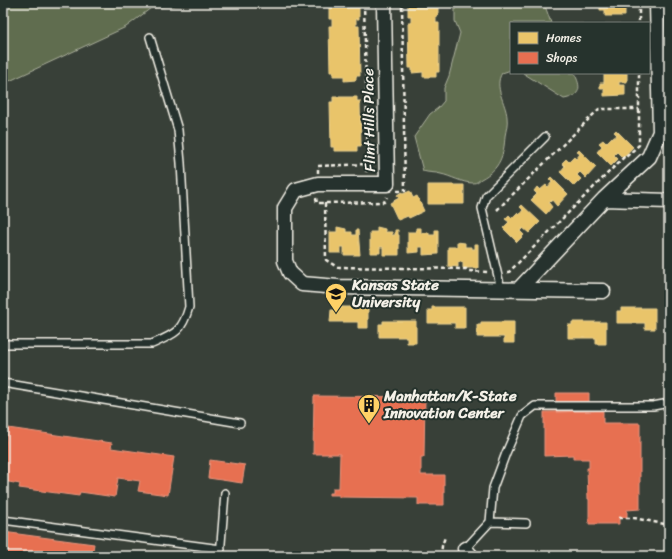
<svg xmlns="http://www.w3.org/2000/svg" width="672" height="559" viewBox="0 0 672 559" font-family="Sriracha,sans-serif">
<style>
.built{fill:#394037;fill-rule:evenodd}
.green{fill:#606d4f;stroke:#aaaf9c}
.homes{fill:#e9c46a;stroke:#ecd290}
.shops{fill:#e76f51;stroke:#eb967e}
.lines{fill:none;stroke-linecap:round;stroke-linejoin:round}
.service-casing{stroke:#f4f1e8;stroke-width:10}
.minor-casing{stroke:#f4f1e8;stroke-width:17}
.path{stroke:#f4f1e8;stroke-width:2.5;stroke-dasharray:4 3;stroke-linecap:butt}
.service{stroke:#26332d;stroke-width:7}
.minor{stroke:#26332d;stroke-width:14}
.labels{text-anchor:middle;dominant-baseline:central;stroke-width:4;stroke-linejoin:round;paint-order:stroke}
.street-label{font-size:15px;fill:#f4f1e8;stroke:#26332d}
.poi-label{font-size:15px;font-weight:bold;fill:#f4f1e8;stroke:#26332d;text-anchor:start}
</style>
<rect width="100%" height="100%" fill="#26332d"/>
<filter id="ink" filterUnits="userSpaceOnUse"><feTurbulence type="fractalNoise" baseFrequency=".025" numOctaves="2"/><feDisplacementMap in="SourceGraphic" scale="8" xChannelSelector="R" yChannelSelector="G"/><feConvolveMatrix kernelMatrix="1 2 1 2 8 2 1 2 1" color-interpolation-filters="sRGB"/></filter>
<g filter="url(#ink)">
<path class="built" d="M3,3h666v553h-666zM511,23h138v50h-138z"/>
<path class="green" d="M3,3h196l-48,5 -25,19 -123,57z
M455,3h89l7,20h-40v47l-9,3c-9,14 4,30 5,44 1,7 -1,13 -2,19 -1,19 -5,33 -24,43 -3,2 -4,4 -8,4 -11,0 -22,-7 -32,-9 -6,-2 -13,-1 -18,-3l-9,-34 16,-23 8,-6 6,-7v-13l5,-12 11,-43 -5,-12z
M523,73h51c8,14 7,23 -10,26z"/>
<path class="homes" d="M329,3h30v16h-3v7h3l1,50h-4v4l-12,1v-5h-11v-4h-3l-1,-46h3v-7h-3z
M408,3h30v13h-2v7h3v49h-3v5h-13v-5l-11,1v-5h-3l-1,-45h3v-7h-3z
M605,3h22h-7v3h5v10h-20v-6h-5v-5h5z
M607,73h20v9h-8v3h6v10l-21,1v-8h-4v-5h4v-9z
M333,97h24v4h3l1,45h-4v5h-23v-4h-3l-1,-45h3z
M616,130l17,17 -10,11 -6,-6 -3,3 4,4 -7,7 -14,-14 5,-6 -3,-3 4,-3 3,3 6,-6 1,1 4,-3 -3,-3z
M579,150l17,17 -10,11 -6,-6 -3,3 4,4 -7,7 -14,-14 5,-6 -3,-3 4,-4 3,3 5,-5 2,2 4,-5 -3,-2z
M551,177l17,17 -11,12 -5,-6 -3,3 3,4 -6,7 -15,-14 6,-6 -3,-3 3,-4 3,3 6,-5 2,2 4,-5 -3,-3z
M428,185h36v19h-36z
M410,191l3,7 4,-2 7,15 -15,7 -1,-2 -10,4 -8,-17 9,-5 -2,-3 5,-3 1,2z
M522,205l18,17 -11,11 -6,-5 -3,3 4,4 -7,7 -14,-14 6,-6 -4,-3 4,-4 3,3 5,-5 2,2 4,-5 -3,-3z
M337,227l9,2v3h6v3h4v-5h2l2,25h-16v-8h-3v6h-11v-21h7z
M377,227l8,2v3h7v3h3v-5h3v5h1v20h-16v-8h-3v6h-10v-21h7z
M416,228h5v5h8v2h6v-5h3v24l-15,1v-8h-4v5l-11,1v-21h8z
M457,242l8,1v4h7v2h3v-5h3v24h-15v-6h-5v5l-10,-1v-19h9z
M335,307h33v21h-10v-6h-28l1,-12h4z
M432,307h33v21h-10v-5h-27v-13h4z
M621,308h34v21h-10v-6h-28v-12h4z
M383,321h33v22h-9v-6h-28v-13h4z
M481,322h33v21h-10v-6h-27v-12h4z
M572,322h34v22h-10v-6h-28v-13h4z"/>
<path class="shops" d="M556,393h33v18l-33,1z
M314,396l111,1 -1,60h-3v18h23v30h-26v-7l-79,-1v-2h-10v-2h4v-5h6l1,-34h-27z
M603,411v12h37v86l-13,1v7h-8v7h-30v-25h-1l-1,-31h2v-9h-16v-4l-29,1v-44z
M8,428l104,15 -1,5 63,9 -6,38 -30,-4 2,-10 -22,-3 -3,19 -35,-5 -1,4 -60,-8 1,-4 -17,-3v-35h2z
M210,460l35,5 -3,18 -34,-5z
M3,532l91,12 -2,12h-89z"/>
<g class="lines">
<g class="service-casing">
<path id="service" d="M501,289l-19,-81 4,-12 59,-59
M3,344h149c23,-10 30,-12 37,-37l-8,-144 -3,-33 -28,-93
M3,383l237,40
M3,520l218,29
M490,522l36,1
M465,549l25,-27 3,-34 13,-35 16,-37 13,-10h118l16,-3
M220,556l5,-63"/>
</g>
<g class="minor-casing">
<path id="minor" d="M384,3l3,181h-69l-22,6 -11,18v53l5,12 12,11 36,3 265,4
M604,199l65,2
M519,289l85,-90 45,-42 11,-25 -3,-129
M465,549l6,7"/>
</g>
<path class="path" d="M364,3l4,161 -2,8
M639,3v20
M318,173v-7l50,-2
M397,191h8l-3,-188
M316,198l1,5h8l59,-1 3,-5
M325,203l1,57 11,7 129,2 2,2 20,1
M497,210l102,-101h40
M507,272h2l116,-116 1,1 13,-12v-72
M619,518h15l35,7
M441,556l1,-10 3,-9"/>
<use href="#service" class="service"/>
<use href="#minor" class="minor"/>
</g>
</g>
<defs>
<g id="university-pin" transform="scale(1.15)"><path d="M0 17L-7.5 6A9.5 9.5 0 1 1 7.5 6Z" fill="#ffd166" stroke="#26332d"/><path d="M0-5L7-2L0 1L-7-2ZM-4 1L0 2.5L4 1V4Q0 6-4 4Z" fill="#111"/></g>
<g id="building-pin" transform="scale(1.15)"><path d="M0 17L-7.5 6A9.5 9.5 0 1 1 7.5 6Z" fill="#ffd166" stroke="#26332d"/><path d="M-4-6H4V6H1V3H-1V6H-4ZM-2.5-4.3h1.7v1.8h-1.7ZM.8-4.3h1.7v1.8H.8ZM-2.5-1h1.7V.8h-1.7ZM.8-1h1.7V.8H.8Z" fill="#111"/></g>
</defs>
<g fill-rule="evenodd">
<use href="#university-pin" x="336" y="294"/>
<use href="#building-pin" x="369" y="405"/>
</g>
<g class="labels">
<g class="street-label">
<text transform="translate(369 120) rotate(-91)">Flint Hills Place</text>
</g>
<g class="poi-label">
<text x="352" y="285">Kansas State<tspan x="352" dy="17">University</tspan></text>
<text x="384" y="396">Manhattan/K-State<tspan x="384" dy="17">Innovation Center</tspan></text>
</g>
</g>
<rect width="672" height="559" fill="none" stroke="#26332d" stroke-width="16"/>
<rect x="8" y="8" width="656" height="543" fill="none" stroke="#f4f1e8" stroke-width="1.5" filter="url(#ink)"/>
<rect x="510" y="22" width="140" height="52" fill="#26332d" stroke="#787f78"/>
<rect x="518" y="32" width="20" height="12" fill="#e9c46a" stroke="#787f78"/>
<text x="546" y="42" font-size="12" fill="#f4f1e8">Homes</text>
<rect x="518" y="52" width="20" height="12" fill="#e76f51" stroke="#787f78"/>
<text x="546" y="62" font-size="12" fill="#f4f1e8">Shops</text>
</svg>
